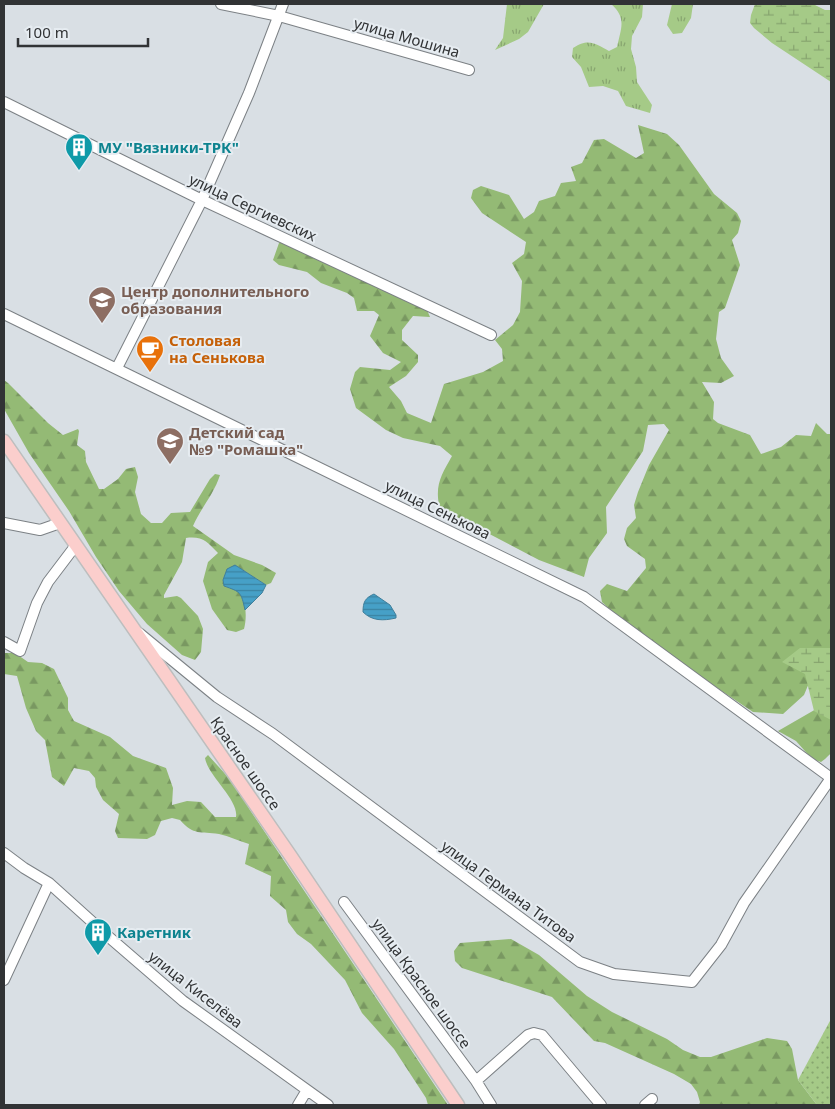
<svg xmlns="http://www.w3.org/2000/svg" width="835" height="1109" viewBox="0 0 835 1109" font-family="'Noto Sans',sans-serif">
<style>
.grass{fill:url(#grass-tufts)}
.forest{fill:url(#forest-firs)}
.wetland{fill:url(#wetland-marsh)}
.garden{fill:url(#garden-dots)}
.water{fill:url(#water-rules);stroke:#407f9b}
.lines{fill:none;stroke-linecap:round;stroke-linejoin:round}
.minor-casing{stroke:#7c8185;stroke-width:12}
.major-casing{stroke:#bdbebe;stroke-width:15}
.minor{stroke:#fff;stroke-width:10}
.major{stroke:#fbcecc;stroke-width:12}
.labels{text-anchor:middle;dominant-baseline:central;stroke-width:4;stroke-linejoin:round;paint-order:stroke}
.street-label{font-size:15px;fill:#313335;stroke:#e6ecf1}
.culture-label{font-size:15px;font-weight:bold;fill:#0d838f;stroke:#e6ecf1;text-anchor:start}
.education-label{font-size:15px;font-weight:bold;fill:#785e54;stroke:#e6ecf1;text-anchor:start}
.food-label{font-size:15px;font-weight:bold;fill:#c56008;stroke:#e6ecf1;text-anchor:start}
</style>
<defs>
<pattern id="grass-tufts" width="24" height="20" patternUnits="userSpaceOnUse" patternTransform="scale(1.25)"><rect width="24" height="20" fill="#a5ca87"/><path d="M3 7l-1-3M5 7V3M7 7l1-3M15 17l-1-3M17 17v-4M19 17l1-3" fill="none" stroke="#87a56f"/></pattern>
<pattern id="forest-firs" width="22" height="20" patternUnits="userSpaceOnUse" patternTransform="scale(1.25)"><rect width="22" height="20" fill="#94ba75"/><path d="M5 1l3.5 6h-7zM16 11l3.5 6h-7z" fill="#799861"/></pattern>
<pattern id="wetland-marsh" width="20" height="14" patternUnits="userSpaceOnUse" patternTransform="scale(1.25)"><rect width="20" height="14" fill="#a5ca87"/><path d="M1 5h8M5 5V1M11 12h8M15 12V8" fill="none" stroke="#87a56f"/></pattern>
<pattern id="garden-dots" width="8" height="8" patternUnits="userSpaceOnUse" patternTransform="scale(1.25)"><rect width="8" height="8" fill="#a5ca87"/><path d="M2 2h.1M6 6h.1" fill="none" stroke="#87a56f" stroke-width="1.8" stroke-linecap="round"/></pattern>
<pattern id="water-rules" width="6" height="5" patternUnits="userSpaceOnUse" patternTransform="scale(1.25)"><rect width="6" height="5" fill="#46a0c7"/><path d="M0 2.5h6" fill="none" stroke="#3b83a2"/></pattern>
</defs>
<rect width="100%" height="100%" fill="#d9dfe4"/>
<path class="grass" d="M507,4h37l-16,28 -9,7 -24,11 8,-12z
M611,4h32l-1,13 -10,19 -1,13 5,18 1,15 15,23 -2,8 -24,-7 -8,-15 -15,-5 -14,1 -8,-20 -9,-10 1,-9c15,-10 22,-5 36,3l8,-4c4,-19 10,-29 -6,-43z
M672,4h21l-2,14 -9,15 -9,1 -6,-9z"/>
<path class="forest" d="M638,125l29,9 12,11 35,49 23,19 4,8 -3,12 -6,7 8,25 -15,43 -6,4 -3,27 5,19 13,18 -13,7 -19,-1 12,20 -1,17 5,4 32,12 11,19 20,-7 15,-12 15,1 5,-13 11,11h4v319l-6,6 -4,3 -9,-3 -16,-18 -18,-10 52,-30 -21,-18 -5,12 -21,19 -30,-2 -76,-51 -59,-44 -16,-15 -2,-11 7,-7 20,7 19,-23 -1,-9 -18,-13 -3,-7 3,-11 9,-10 -2,-13 4,-13 11,-27 20,-35 -5,-6 -16,1 -5,26 -37,56 1,26 -18,25 -5,19 -45,-17 -84,-44 -16,-11c-4,-21 3,-31 13,-49l-12,-10 -37,-8 -17,-8 -30,-22 -6,-19 5,-17 5,-5 30,3 11,-8 -18,-9 -13,-17 9,-21 -5,-4h-17l-3,-13 -7,-5 -26,-10 -14,-11 -28,-7 -6,-5 6,-17h3l145,67 3,7 -17,-1 -11,14v10l16,15v7l-12,14 -17,11 12,14 6,12 24,10 13,-39 39,-12 20,-11 -1,-12 -7,-9 18,-15 7,-13 2,-31 -10,-18 12,-9 2,-12 -44,-29 -11,-15 2,-8 8,-4 28,9 15,24 10,-7 5,-11 16,-5 6,-13 15,-2 -5,-14 11,-4 12,-23 10,-1 32,19 8,-5z
M4,380l4,3 40,40 15,12 15,-6 1,2 -2,14 8,6 1,11 13,27h5l14,-10 8,-10 9,-2 3,10 -3,15 6,22 10,9h11l9,-10 19,-1 20,-33 5,-5 5,1c-6,19 -19,33 -27,51l41,29 28,10 14,8 -5,10 -5,2 -31,-20 -11,21c4,1 9,2 12,4 11,6 11,29 8,39l-8,3 -9,-2 -15,-21 -9,-28 5,-19 10,-9c-11,-11 -15,-17 -32,-15l-4,24 -18,33v3l13,-2 4,2 17,18 5,13 -2,23 -6,8 -13,-5 -35,-31 -28,-33 -23,-34 -27,-46 -40,-58 -25,-44z
M4,653h11l13,9 14,1 12,6 14,29v12l6,11 36,16 23,19 33,12 7,20 -1,17 15,-4 14,1 14,15h21c3,-17 -28,-41 -31,-59l3,-3 29,32 13,23 198,295h-20l-2,-7 -32,-49 -32,-36 -17,-33 -34,-36 -14,-10 -9,-12 -2,-12 -16,-14 1,-20 -26,-12 4,-20c-10,-3 -20,-8 -30,-10 -19,-3 -25,2 -39,-14l-8,-2 -11,3 -6,14 -8,4 -29,-1 -3,-7 4,-17 -16,-14 -7,-13 -1,-9 -6,-7 -15,-3 -10,18 -12,-9 -7,-37 -9,-9 -10,-23 -9,-32 -13,-2z
M511,939l28,16 48,41 25,16 55,27 16,11 17,7h11l56,-19 20,3 5,8 6,31 19,25h-118l1,-3 -3,-10 -6,-8 -17,-10 -69,-31 -11,-2 -42,-44 -90,-29 -7,-7 -1,-10 6,-8z"/>
<path class="wetland" d="M755,4h58l12,6h6v72l-59,-39 -18,-15 -4,-5 1,-8z
M800,648h31v72l-17,-9 -9,-37 -23,-12z"/>
<path class="garden" d="M831,1019v86h-14l-19,-25z"/>
<path class="water" d="M235,565l31,20 -4,8 -17,17c-4,-18 -4,-18 -21,-24l-1,-6 4,-11z
M374,594l16,11 6,10v3c-13,3 -24,3 -33,-6 0,-10 2,-14 11,-18z"/>
<g class="lines">
<g class="minor-casing">
<path id="minor" d="M221,4l58,12 190,54
M4,102l198,98 289,135
M4,314l580,283 247,181
M117,368l85,-168 47,-107 34,-89
M4,523l36,7 20,-7
M139,633l78,64 56,37 307,228 34,12 78,8 29,-37 23,-42 87,-125
M4,642l16,9 17,-48 11,-21 28,-37
M4,853l20,15 25,15 61,55 73,63 145,104
M344,902l132,179 15,24
M4,980l45,-97
M476,1081l52,-46 6,-2 8,2 59,70
M298,1105l9,-15
M645,1105l7,-6"/>
</g>
<g class="major-casing">
<path id="major" d="M4,441l286,414 168,250"/>
</g>
<use href="#minor" class="minor"/>
<use href="#major" class="major"/>
</g>
<defs>
<g id="building-pin" transform="scale(1.4375)"><path d="M0 17L-7.5 6A9.5 9.5 0 1 1 7.5 6Z" fill="#0f9aa8" stroke="#e6ecf1"/><path d="M-4-6H4V6H1V3H-1V6H-4ZM-2.5-4.3h1.7v1.8h-1.7ZM.8-4.3h1.7v1.8H.8ZM-2.5-1h1.7V.8h-1.7ZM.8-1h1.7V.8H.8Z" fill="#fff"/></g>
<g id="school-pin" transform="scale(1.4375)"><path d="M0 17L-7.5 6A9.5 9.5 0 1 1 7.5 6Z" fill="#8d6e63" stroke="#e6ecf1"/><path d="M0-5L7-2L0 1L-7-2ZM-4 1L0 2.5L4 1V4Q0 6-4 4Z" fill="#fff"/></g>
<g id="cafe-pin" transform="scale(1.4375)"><path d="M0 17L-7.5 6A9.5 9.5 0 1 1 7.5 6Z" fill="#e8710a" stroke="#e6ecf1"/><path d="M-5.5-4.5H6V0H3Q3 3.5 0 3.5H-2.5Q-5.5 3.5-5.5 0ZM3-3.2v2h1.7v-2ZM-6 4.5H4V6H-6Z" fill="#fff"/></g>
</defs>
<g fill-rule="evenodd">
<use href="#building-pin" x="79" y="147"/>
<use href="#school-pin" x="102" y="300"/>
<use href="#cafe-pin" x="150" y="349"/>
<use href="#school-pin" x="170" y="441"/>
<use href="#building-pin" x="98" y="932"/>
</g>
<g class="labels">
<g class="street-label">
<text transform="translate(407 37) rotate(16)">улица Мошина</text>
<text transform="translate(253 207) rotate(25)">улица Сергиевских</text>
<text transform="translate(438 509) rotate(26)">улица Сенькова</text>
<text transform="translate(246 763) rotate(55)">Красное шоссе</text>
<text transform="translate(509 891) rotate(36)">улица Германа Титова</text>
<text transform="translate(422 983) rotate(54)">улица Красное шоссе</text>
<text transform="translate(196 989) rotate(38)">улица Киселёва</text>
</g>
<g class="culture-label">
<text x="98" y="147">МУ "Вязники-ТРК"</text>
<text x="117" y="932">Каретник</text>
</g>
<g class="education-label">
<text x="121" y="291">Центр дополнительного<tspan x="121" dy="17">образования</tspan></text>
<text x="189" y="432">Детский сад<tspan x="189" dy="17">№9 "Ромашка"</tspan></text>
</g>
<g class="food-label">
<text x="169" y="340">Столовая<tspan x="169" dy="17">на Сенькова</tspan></text>
</g>
</g>
<rect width="835" height="1109" fill="none" stroke="#313335" stroke-width="10"/>
<path d="M18 38v8h130v-8" fill="none" stroke="#313335" stroke-width="2.5"/>
<text x="25" y="38" font-size="15" fill="#313335" stroke="#e6ecf1" stroke-width="4" paint-order="stroke">100 m</text>
</svg>
